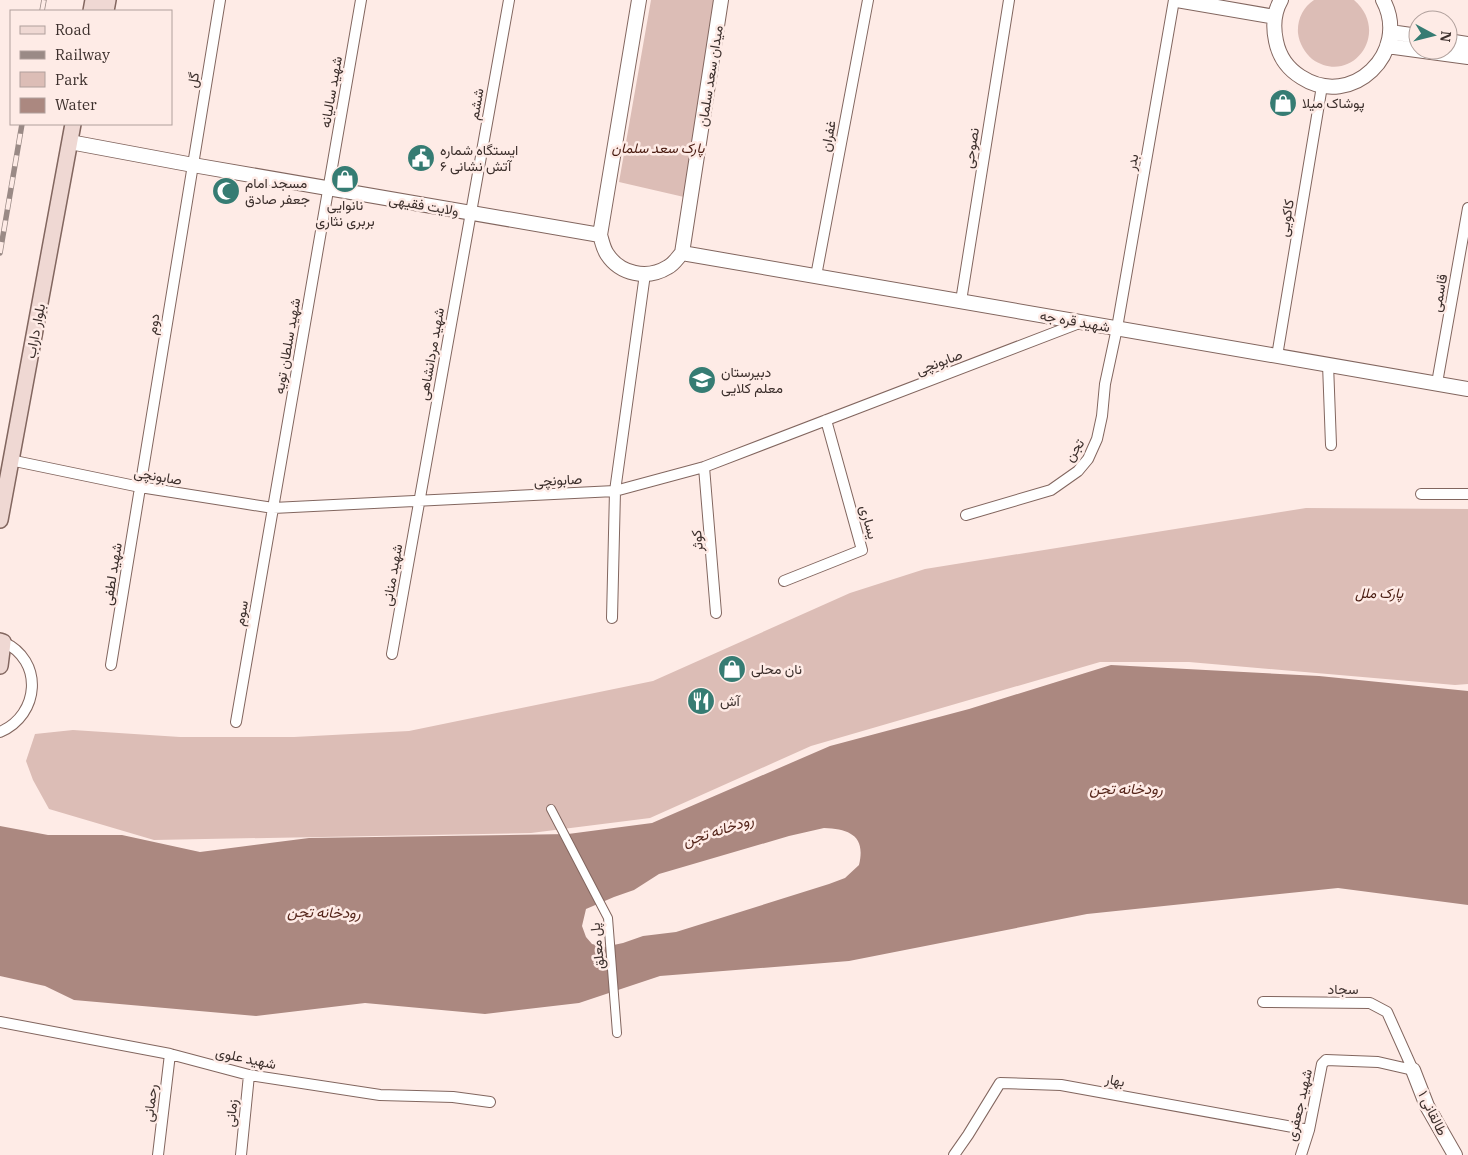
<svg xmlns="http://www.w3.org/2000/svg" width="1468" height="1155" viewBox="0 0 1468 1155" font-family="'IBM Plex Serif',Vazirmatn,serif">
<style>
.green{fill:#dcbdb6}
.water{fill:#ab8880;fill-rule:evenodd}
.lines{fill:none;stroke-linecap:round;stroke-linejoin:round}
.pedestrian-casing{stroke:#82665f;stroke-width:10}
.minor-casing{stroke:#82665f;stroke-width:12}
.tertiary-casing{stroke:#82665f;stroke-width:16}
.secondary-casing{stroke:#82665f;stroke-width:18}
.pedestrian{stroke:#fff;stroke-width:8}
.minor{stroke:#fff;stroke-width:10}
.tertiary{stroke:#fff;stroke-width:14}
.secondary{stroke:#efd8d3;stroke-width:15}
.rail-casing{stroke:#9a8a86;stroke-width:5.5}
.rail{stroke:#feebe6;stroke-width:4;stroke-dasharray:11;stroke-linecap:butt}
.labels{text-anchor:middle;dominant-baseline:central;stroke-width:5;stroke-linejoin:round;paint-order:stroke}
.street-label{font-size:14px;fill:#3c2f2c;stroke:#feebe6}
.poi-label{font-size:14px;fill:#3c2f2c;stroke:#feebe6;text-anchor:start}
.park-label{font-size:14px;font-style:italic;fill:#491b10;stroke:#feebe6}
.water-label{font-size:15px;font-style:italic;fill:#56261b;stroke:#feebe6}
</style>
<rect width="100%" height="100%" fill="#feebe6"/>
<path class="green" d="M651,0h64l-31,197 -65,-15z
M1314,0h40c38,33 -3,87 -42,59 -7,-6 -13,-16 -14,-26 -1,-13 5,-26 16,-33z
M1306,508l162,1v175l-13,1 -266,-23h-89l-289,84 -161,72 -119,15 -377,7 -105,-31 -16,-29 -7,-19 9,-27 38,-4 107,7h114l115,-6 244,-50 197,-88 75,-24z"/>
<path class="water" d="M1111,665l208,11 149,15v214l-130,-17 -251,26 -238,47 -189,15 -81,27 -94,11 -120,-11 -109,13 -182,-16 -29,-14 -45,-10v-150l48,9h74l78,17 109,-14 259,-4 84,-11 178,-77 139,-37zM824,828c26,1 42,8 35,37l-14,13 -16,6 -153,48 -33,4 -20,7 -19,4 -12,-3 -6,-7 -4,-11 4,-17 28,-12 20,-7 25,-16 130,-38z"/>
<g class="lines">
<g class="pedestrian-casing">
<path id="pedestrian" d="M551,809l57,109 9,115"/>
</g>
<g class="minor-casing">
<path id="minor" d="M816,276l52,-276
M961,301l48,-301
M1277,356l45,-270
M1328,364l3,81
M1437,383l31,-175
M10,460l130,27 133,21 342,-17 89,-24 378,-145
M704,467l12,146
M1421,494h47
M966,515l85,-25 27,-19 10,-12 9,-20 5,-23 3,-32 12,-56 57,-328
M784,581l78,-31 -36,-130
M612,618l3,-127 30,-217
M392,654l117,-654
M111,665l109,-665
M236,722l125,-722
M0,732c40,-17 44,-72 3,-90
M1263,1002l107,1 17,9 26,58
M0,1022l170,32 79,21 131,20 73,2 37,5
M158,1155l12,-101
M241,1155l8,-80
M954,1155l14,-20 32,-52 61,2 248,45
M1301,1155l8,-25 13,-66 4,-4 52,2 35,8"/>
</g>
<g class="tertiary-casing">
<path id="tertiary" d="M639,0l-39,235c2,6 3,13 7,19 13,20 40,26 61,13 6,-3 10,-10 14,-14l39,-253
M1177,0l98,17
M1281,0c-7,12 -8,27 -5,41 3,15 12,28 25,36 51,33 110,-25 82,-77
M1390,32l28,4
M1448,41l20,3
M1387,46l81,11
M70,142l123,23 407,70
M682,253l786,136
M1413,1070l14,36 28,49"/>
</g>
<g class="secondary-casing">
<path id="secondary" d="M91,11l2,-11
M106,11l2,-11
M0,520l73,-396
M0,641l3,1 -3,24"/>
</g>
<use href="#pedestrian" class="pedestrian"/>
<use href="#minor" class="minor"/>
<use href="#tertiary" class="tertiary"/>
<use href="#secondary" class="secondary"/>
<g class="rail-casing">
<path id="rail" d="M42,11l2,-11
M0,253l22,-129"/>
</g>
<use href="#rail" class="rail"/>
</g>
<defs>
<g id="shop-disc" transform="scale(1.4375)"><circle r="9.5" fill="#367c73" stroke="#feebe6"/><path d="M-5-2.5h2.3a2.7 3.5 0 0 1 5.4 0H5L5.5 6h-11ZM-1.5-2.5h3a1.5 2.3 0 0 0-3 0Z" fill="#fff"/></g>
<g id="civic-disc" transform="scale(1.4375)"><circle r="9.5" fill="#367c73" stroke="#feebe6"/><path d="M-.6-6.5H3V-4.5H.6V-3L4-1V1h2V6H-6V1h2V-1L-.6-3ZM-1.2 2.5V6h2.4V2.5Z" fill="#fff"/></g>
<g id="mosque-disc" transform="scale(1.4375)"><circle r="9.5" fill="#367c73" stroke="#feebe6"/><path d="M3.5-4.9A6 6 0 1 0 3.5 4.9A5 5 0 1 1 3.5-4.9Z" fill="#fff"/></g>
<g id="school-disc" transform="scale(1.4375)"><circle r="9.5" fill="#367c73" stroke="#feebe6"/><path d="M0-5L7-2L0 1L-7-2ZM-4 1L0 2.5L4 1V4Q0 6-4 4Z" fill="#fff"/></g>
<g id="restaurant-disc" transform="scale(1.4375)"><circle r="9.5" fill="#367c73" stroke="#feebe6"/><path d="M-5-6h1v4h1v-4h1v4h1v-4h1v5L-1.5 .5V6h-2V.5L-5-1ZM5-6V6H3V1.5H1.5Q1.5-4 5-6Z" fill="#fff"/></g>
</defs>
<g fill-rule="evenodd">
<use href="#shop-disc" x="1283" y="103"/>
<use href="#civic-disc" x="421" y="158"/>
<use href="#shop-disc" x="345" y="179"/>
<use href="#mosque-disc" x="226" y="191"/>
<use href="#school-disc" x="702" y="380"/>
<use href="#shop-disc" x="732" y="669"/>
<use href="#restaurant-disc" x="701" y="701"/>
</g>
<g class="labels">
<g class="street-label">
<text transform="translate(710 76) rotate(-81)">میدان سعد سلمان</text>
<text transform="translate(193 80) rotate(-81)">گل</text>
<text transform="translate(331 92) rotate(-80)">شهید سالیانه</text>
<text transform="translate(476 104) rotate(-80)">ششم</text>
<text transform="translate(828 136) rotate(-79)">غفران</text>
<text transform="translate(971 148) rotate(-81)">نصوحی</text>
<text transform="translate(1132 162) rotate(-80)">بدر</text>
<text transform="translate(424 205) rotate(10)">ولایت فقیهی</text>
<text transform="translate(1286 218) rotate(-81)">کاکویی</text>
<text transform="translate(1439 293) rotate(-80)">قاسمی</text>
<text transform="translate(1075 321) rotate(10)">شهید قره جه</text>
<text transform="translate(153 324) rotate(-81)">دوم</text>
<text transform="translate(35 331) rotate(-79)">بلوار داراب</text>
<text transform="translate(287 346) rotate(-80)">شهید سلطان تویه</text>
<text transform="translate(431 354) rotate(-80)">شهید مردانشاهی</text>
<text transform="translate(939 362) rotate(-21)">صابونچی</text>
<text transform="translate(1074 450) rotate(-56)">تجن</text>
<text transform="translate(158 476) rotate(10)">صابونچی</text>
<text transform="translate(558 480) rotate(-3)">صابونچی</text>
<text transform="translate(869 522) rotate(75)">یساری</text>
<text transform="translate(697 541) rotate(-95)">کوثر</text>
<text transform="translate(112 574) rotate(-81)">شهید لطفی</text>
<text transform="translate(392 575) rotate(-80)">شهید منانی</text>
<text transform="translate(241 613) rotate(-80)">سوم</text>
<text transform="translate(597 946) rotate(-96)">پل معلق</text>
<text x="1343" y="989">سجاد</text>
<text transform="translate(246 1058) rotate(12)">شهید علوی</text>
<text transform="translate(1115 1080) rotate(10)">بهار</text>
<text transform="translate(150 1103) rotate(-83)">رحمانی</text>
<text transform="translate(1299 1105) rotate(-77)">شهید جعفری</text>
<text transform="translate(231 1113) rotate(-84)">زمانی</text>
<text transform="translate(1433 1113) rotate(64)">طالقانی ۱</text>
</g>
<g class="poi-label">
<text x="1302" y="103">پوشاک میلا</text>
<text x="440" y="150">ایستگاه شماره<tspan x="440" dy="16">۶ آتش نشانی</tspan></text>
<text x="245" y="183">مسجد امام<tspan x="245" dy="16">جعفر صادق</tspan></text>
<text x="345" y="205" text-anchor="middle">نانوایی<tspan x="345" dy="16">بربری نثاری</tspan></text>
<text x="721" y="372">دبیرستان<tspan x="721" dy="16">معلم کلایی</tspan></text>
<text x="751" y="669">نان محلی</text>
<text x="720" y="701">آش</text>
</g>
<g class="park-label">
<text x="658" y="148">پارک سعد سلمان</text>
<text x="1379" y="593">پارک ملل</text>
</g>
<g class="water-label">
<text x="1126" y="788">رودخانه تجن</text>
<text transform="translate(718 830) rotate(-18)">رودخانه تجن</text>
<text transform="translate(324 912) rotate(1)">رودخانه تجن</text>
</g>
</g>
<rect x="10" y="10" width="162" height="115" fill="#feebe6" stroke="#b0a09c"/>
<rect x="20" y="26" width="25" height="8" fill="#efd8d3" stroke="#b0a09c"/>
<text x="55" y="35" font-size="15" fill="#3c2f2c">Road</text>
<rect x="20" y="51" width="25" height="8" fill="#9a8a86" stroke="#b0a09c"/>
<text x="55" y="60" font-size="15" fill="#3c2f2c">Railway</text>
<rect x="20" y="72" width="25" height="15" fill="#dcbdb6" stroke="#b0a09c"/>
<text x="55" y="85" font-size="15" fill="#3c2f2c">Park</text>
<rect x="20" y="98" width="25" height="15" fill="#ab8880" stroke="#b0a09c"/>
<text x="55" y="110" font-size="15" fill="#3c2f2c">Water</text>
<g transform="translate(1433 35) rotate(97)"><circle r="24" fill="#feebe6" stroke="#b0a09c"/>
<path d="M0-4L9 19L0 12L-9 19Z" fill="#367c73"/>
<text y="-8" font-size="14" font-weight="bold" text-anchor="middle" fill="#3c2f2c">N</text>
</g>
</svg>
